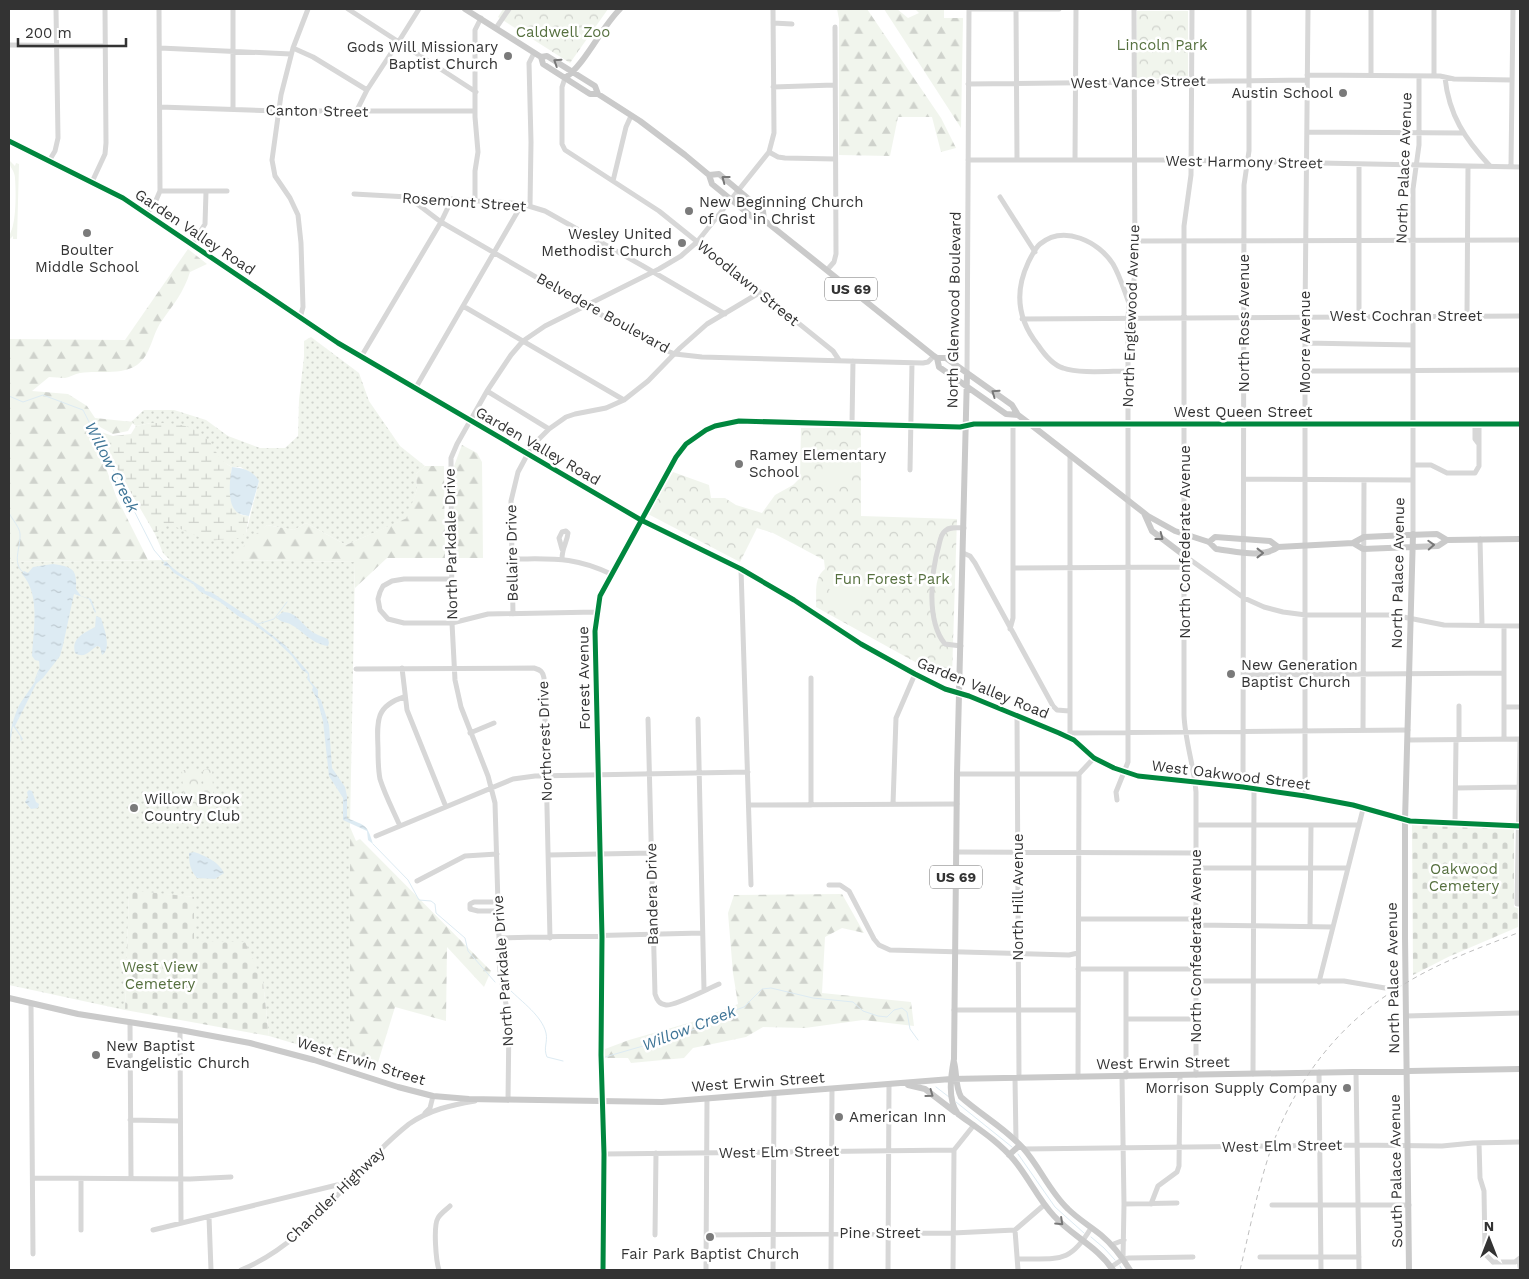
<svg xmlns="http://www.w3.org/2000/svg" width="1529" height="1279" viewBox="0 0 1529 1279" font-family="'Work Sans',sans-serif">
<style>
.grass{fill:url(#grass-dots)}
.forest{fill:url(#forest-firs)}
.wetland{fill:url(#wetland-marsh)}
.cemetery{fill:url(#cemetery-stones)}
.park{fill:url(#park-crowns)}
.pitch{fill:#f1f5ed}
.water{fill:url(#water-ripples)}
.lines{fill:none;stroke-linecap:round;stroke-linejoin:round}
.stream{stroke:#ddebf3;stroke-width:1}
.minor{stroke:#d7d7d7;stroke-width:5}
.major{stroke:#cacaca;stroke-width:6}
.rail{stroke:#bebebe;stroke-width:1;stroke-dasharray:5 4;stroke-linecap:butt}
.cycleway-casing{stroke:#fff;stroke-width:8}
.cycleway{stroke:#00873e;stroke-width:5}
.oneway{stroke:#777}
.poi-dot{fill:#7a7a7a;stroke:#fff;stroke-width:2}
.labels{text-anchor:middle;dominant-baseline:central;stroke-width:5;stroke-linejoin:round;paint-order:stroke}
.shield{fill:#fff;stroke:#707070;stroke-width:1}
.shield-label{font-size:14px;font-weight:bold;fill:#333}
.park-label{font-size:15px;fill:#56703f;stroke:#fff}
.poi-label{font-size:15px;fill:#333;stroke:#fff;text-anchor:start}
.street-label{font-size:15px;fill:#333;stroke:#fff}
.water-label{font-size:16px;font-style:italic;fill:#3f7597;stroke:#fff}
</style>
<defs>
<pattern id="grass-dots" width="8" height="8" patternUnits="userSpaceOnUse" patternTransform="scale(1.25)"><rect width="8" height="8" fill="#f1f5ed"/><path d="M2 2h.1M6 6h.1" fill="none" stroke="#cfd2cc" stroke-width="1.8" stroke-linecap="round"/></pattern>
<pattern id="forest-firs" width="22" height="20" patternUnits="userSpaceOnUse" patternTransform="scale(1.25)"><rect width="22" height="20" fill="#f1f5ed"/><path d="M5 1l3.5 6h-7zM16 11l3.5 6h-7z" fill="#cfd2cc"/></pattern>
<pattern id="wetland-marsh" width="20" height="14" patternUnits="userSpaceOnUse" patternTransform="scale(1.25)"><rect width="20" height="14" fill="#f1f5ed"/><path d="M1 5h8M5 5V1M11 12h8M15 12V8" fill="none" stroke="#cfd2cc"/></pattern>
<pattern id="cemetery-stones" width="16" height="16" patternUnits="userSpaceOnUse" patternTransform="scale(1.25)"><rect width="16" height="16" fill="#f1f5ed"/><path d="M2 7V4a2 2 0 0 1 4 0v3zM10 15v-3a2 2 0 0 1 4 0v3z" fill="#cfd2cc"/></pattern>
<pattern id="park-crowns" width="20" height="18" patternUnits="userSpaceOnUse" patternTransform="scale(1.25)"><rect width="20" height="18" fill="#f1f5ed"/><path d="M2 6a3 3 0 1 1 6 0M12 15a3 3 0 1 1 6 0" fill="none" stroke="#cfd2cc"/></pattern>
<pattern id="water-ripples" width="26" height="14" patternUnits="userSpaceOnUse" patternTransform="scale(1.25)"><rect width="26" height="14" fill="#ddebf3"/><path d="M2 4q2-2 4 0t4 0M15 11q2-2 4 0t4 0" fill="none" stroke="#becad1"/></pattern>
</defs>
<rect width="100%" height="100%" fill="#fff"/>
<path class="grass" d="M311,337l48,36 10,28 31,45 25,20 -9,8 1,15 -9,29 -62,27 -40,-22 -12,7 -27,-5 -34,35 122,2 -5,265v233l-81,-24 -6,-54 -70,-41 1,-44 -65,-6 -4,119 -116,-25v-423l161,-2 -7,-7 -8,-19 12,-12 18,7 61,4 13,-52 -18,-14h-9l-9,-5 -6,-5 -8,-16 -58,-18 -15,3 -5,-4 13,-12h30l32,10 22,16 32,12h25l13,-12 1,-36 5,-43v-16z"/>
<path class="forest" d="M837,9h30l74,109 15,30 -15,4 -9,-35h-34l-8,39 -51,-1v-136z
M884,9h13l11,9 11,-5 -4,-4h29v9h19l-2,110z
M188,249l19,15 -17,8c-6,20 -17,33 -29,50 -9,13 -10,33 -24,43 -17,11 -39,5 -57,8 -5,1 -10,4 -15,5 -5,0 -11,-1 -16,-1l-17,14 36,3 19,12 8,12 38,4 -5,9 -15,3 -13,-7 -5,10 21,59 32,64 -139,2v-223l116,1z
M462,445l15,8 5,9 1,96h-29v-92z
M425,466h19l1,92h-58l-32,30v-26l-123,-2 17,-20 18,-15 27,5 12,-7 40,22 61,-27 10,-29 -1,-15z
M350,827l6,14 4,-2 131,132 -7,16 -37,-40 -1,74 -51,-14 -19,62 -26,-9z
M842,894l22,39 -22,-5 -17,9 -3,56 89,9 3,24 -51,-6 -58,8 -42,-1 -17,10 -53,11 -9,10 -53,5 -3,-5h-23v-9l24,-9 63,-18 46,-18 -5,-31 -5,-60 6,-18z"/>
<path class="wetland" d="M151,423c21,0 43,0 58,18 11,13 5,16 23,26l-1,7v26l10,15 8,1 -3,17 -7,5 -31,3 -41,-18 -12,11 -47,-81 -7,-21 12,4 18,-2 5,-8z"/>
<path class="cemetery" d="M1412,825l102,4v78l4,1v19l-70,30 -35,18z
M129,890l65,7v44l51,1 18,40 6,54 -144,-26z"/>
<path class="park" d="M503,9h105l-38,54 -72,-46z
M1137,11h51v68l-52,-1z
M801,428h60v88l96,3 -5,157 -8,2 -128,-71c1,-13 -3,-29 9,-38l-1,-9 -51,-27 -16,-5 -17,34 -92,-48 25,-42 36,13 2,13h14l11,7 26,8 13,-18 18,-10 7,-7z
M212,769l2,40h-10l-1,-39z
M182,770h18l1,39 -17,1z"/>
<path class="pitch" d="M9,160l6,6 1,-3 3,1 -2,75h-4v-3l-4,4c0,-6 3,-9 4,-15 3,-12 3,-34 2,-47 0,-7 -6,-11 -6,-18z
M824,452l34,1c0,19 -15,36 -35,35l-1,-34z
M860,569c8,17 2,36 -15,45l-19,-30z"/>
<path class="water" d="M232,467c12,1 21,4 27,14l-10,35c-5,-1 -10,-1 -14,-6 -8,-9 -5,-32 -3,-43z
M166,561c7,10 25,19 38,27l1,3 6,1 41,27 34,27 23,27 1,8 8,9v7l3,3 8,25 3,43 13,19 2,9v22c19,8 20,6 26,26l-5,-4 -1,-9 -24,-11v-22l-14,-22 -6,-55 -6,-22 -5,-9 1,-3 -6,-8 1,-5 -6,-4 -10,-14 -19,-18 -23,-16 -12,-6 -18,-14 -21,-11 -6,-7 -19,-11 -5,-6 -6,-2z
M53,564c20,3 24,5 23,25l5,7 10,3 5,13 -1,1 -6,-14 -15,-5 -11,51 -3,11 -17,22 -7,6 -21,42 8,13 -2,2 -1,-5 -7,-10 -4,23c0,-14 3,-26 8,-39 6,-15 26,-31 22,-49l-4,-1 -3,-4c1,-26 9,-61 -10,-82l2,-3 4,2 5,-6z
M283,612c13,0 18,11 27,18 4,4 13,7 18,9l1,4 -1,3c-16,-2 -25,-15 -38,-22 -5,-2 -10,-2 -14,-7z
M96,616l5,2c3,10 11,31 1,37l-2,-8 -3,-1c-8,5 -12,13 -22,7 -4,-15 9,-20 20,-26z
M29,790l3,1 4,11 3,2 -1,4 -7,1 -6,-7 3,-5 -1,-5z
M194,852c12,4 25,10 30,21l-9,6 -18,-1c-7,-8 -8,-15 -8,-25z"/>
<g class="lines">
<path class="stream" d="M9,396l14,6 20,-7 40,15 71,140 11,13
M9,513c3,6 11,15 11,21 1,13 -9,30 4,39
M258,624l16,-5 13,-17
M35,680l4,-10
M373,844l35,36 11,20 12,1 4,3 1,9 29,25 3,13 27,31
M510,990c12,12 32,26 36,43 2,9 -3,15 1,24l16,4
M605,1057l38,-11 10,-7 43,-10 12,-9 36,-13 18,-18 9,-1 42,10 40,4 10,9 15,5 9,1 7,-7 8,-2 5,4 3,17 8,11
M936,1087l13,10
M956,1102l56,45
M1018,1154l37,53 29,26
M1091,1237l13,11 11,12
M1120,1266l2,4"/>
<path class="minor" d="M233,9v100
M348,9l128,83
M969,9h90
M1016,9l1,151
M1192,9l-1,166 -7,51v489c1,26 10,51 12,77v283
M773,23l19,1
M496,28l13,-19
M9,45l97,1
M160,48l131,6
M293,48l20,9 54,33
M1307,75l133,1 14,3 58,1
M1371,75v-66
M1434,76v-67
M565,78l-3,9v57l3,6 94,61 174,140 6,9
M1445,78c4,37 20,61 45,88
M968,84l339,-4
M773,87l61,-2
M160,107l118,4h197
M356,112l11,-22 32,-49 20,-32
M1307,132l157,1
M9,141l114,57 215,145 303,177 100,49 53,31 67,44 54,30 30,15 24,7 90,37 15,7 20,18 20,10 24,8 105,11 62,9 48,9 57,16 110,5
M769,152l9,5 7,1 50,1
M968,160h204l348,7
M1075,160l1,-151
M49,161l6,-10 3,-13 -2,-129
M1511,166l2,-157
M613,181l13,-54 5,-11
M92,182l13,-28 1,-11 -1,-134
M160,191h67
M354,194l144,8 24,2 23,7 98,55 82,48
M410,197l6,6 25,19 216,125 18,7 27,3 221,6 5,-1 6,-6
M1000,197l35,55
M475,201v-30l3,-19 -3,-35v-87l6,-12
M530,206l1,-64 -2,-79 5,-10
M146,214l8,-9 6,-14 -1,-182
M1136,241l384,-1
M192,245l13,-21 1,-32
M827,270l7,-8 2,-8 -1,-227
M463,306l161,94
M1467,316l1,-150
M1359,317v-153
M300,318l3,-11 -2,-64 -3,-28 -8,-17 -15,-22 -3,-16 9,-65 12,-47 15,-39
M1022,319l498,-3
M1305,343l108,2
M361,357l80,-135 11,-23
M1128,371c-19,0 -48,3 -65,-3 -10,-3 -19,-14 -25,-23 -20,-25 -24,-52 -10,-82 3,-6 7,-15 12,-19 24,-20 59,-2 73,20 7,12 11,26 16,39
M1305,371l215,-1
M967,374l2,-365
M415,389l107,-185
M487,391l62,38
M852,424l1,-63
M1475,424v15l3,4
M1070,455v278
M1413,465h18l16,8h28l4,-7v-42
M910,470l2,-107
M1244,479l168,1
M1413,534v-345l6,-44v-69
M1480,539l2,86
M562,549l-3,-11 3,-6 4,-1 2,2c-1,10 -6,14 -6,26
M963,553l7,3 5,7 78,143 4,4 12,1
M1185,556l59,42 20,9 19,5 23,3h87l51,10 76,1
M512,559c41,0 61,-3 99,15
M1013,568l172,-1
M741,569l10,316
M451,579h-47l-12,2 -9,5 -3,6 -2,7 2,11 8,9 16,4h48l36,-9 108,-2
M513,614l-2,-113 7,-29 14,-26 17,-17 17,-12 9,-3 31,-6 18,-8 24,-19 32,-33 27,-24 52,-31
M1010,629l3,-11v-194
M961,646l-16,-2c-19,-23 -14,-71 -6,-99 1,-4 2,-11 6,-14 5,-5 13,-3 19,-3
M402,668l5,42 39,97
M356,669l178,-1c7,2 9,4 10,10l6,260
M1244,675l260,-2
M1504,707h16
M1017,715l2,363
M648,719l7,275c2,6 4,10 11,11 9,1 43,-17 53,-21
M698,719l6,271
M1363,730l1,-250
M470,733l24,-10
M1067,736l3,-3 338,-3
M1504,739v-113
M1408,740l112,-1 -3,165h3
M1459,740v-34
M957,774h122l15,-16
M1243,787l1,-602 5,-34v-142
M1456,788l64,-1
M1305,796v-479l3,-308
M1117,800l-1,-8 12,-30v-444l1,-14 6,-29 -1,-266
M893,804l3,-86 19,-44
M749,805l208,-1
M811,805v-127
M1455,823l1,-83
M1196,825h163
M400,826c-7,-16 -15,-31 -20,-47 -2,-10 -2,-20 -2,-31 -1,-26 -3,-42 26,-51
M376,836l137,-57 22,-3 213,-4
M956,852l239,1
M548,855l104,-2
M1196,868h152
M417,881l48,-25 32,-2
M829,885h11l9,6 25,48 5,6 11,5 179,5 9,-2
M498,902h-24l-4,2v5l8,2h20
M1079,919h117
M1196,925l137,2
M1310,926l1,-101
M499,938l203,-5
M1078,969h118
M1196,981h148l41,7
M1319,982l44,-173
M31,1004l2,250
M954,1010h124
M1406,1016l114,-3
M1126,1019h70
M130,1022l1,156
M180,1030l1,192
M1319,1072l2,198
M1356,1072l3,198
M1253,1074l1,-286
M1078,1077l1,-303
M1122,1077l2,127 -1,55
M1126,1077v-108
M1015,1078l1,63
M508,1100l1,-80 -9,-48 -5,-169 -7,-27 -27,-69 -6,-27 -3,-57 -1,-165 6,-14 30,-53 24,-36 12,-14 22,-15 114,-57 22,-13 16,-14 72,-90 5,-19 -1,-124
M425,1113l5,-5 3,-12
M130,1120l50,1
M1479,1143l1,35 4,13 1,59 1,5 7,7
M1024,1149l332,-4 86,1 31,-3 47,-1
M604,1154l350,-4
M33,1178l157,1 41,-2
M81,1179v51
M1124,1204l53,-1
M1151,1204l7,-18 19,-14 2,-6 1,-91
M1272,1205h137
M209,1217l2,53
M153,1230l184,-45h4l4,2
M1015,1230l3,40
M655,1235l1,-82
M706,1235l247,-2 62,-3 29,-25
M1111,1245l13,-5
M1260,1257h99
M1018,1259c40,-1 51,6 73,-31
M1519,1259l1,8
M1493,1262h22l5,-4
M1111,1267l12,-8 6,-1 64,-1
M241,1270c71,-29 110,-100 168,-146 20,-14 42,-19 66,-23
M439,1270c-3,-9 -6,-44 -1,-52 3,-5 8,-8 12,-12
M603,1270l1,-116 -3,-99 1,-118 -7,-306 5,-35 76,-139 10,-13 20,-14 9,-4 24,-5 221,6 14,-3h546
M706,1270l1,-171
M773,1270l1,-177
M831,1270l1,-181
M888,1270l1,-186
M953,1270l1,-120 20,-25"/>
<path class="major" d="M465,9l76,48 2,7 47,30h8l42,27 45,34 24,20 3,9 44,36h8l170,136 3,2 2,9 67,47 12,1 12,9 118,92 27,15 34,11 7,7c19,2 46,10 62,-2l75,-4 11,-6 44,-2 29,-1 10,6 73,-1
M541,57l6,-1 48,30 3,8
M565,78c21,-15 35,-49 55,-69
M709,175l10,-1 44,37 1,9
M937,358h9l66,47 6,10
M967,374l-10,400 -3,285c-3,16 -7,41 4,55 19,14 40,27 56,46 15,18 24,39 40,56 18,20 44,31 59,54
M1144,513l8,18 33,25
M1209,542l6,-5 55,4 8,6
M1353,543l10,6 75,-3 9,-6
M9,998l69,16 102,16 70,13 64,17 84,27 35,9 36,3 193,3 289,-23 569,-10
M954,1062c3,11 1,24 7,35 20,18 44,31 62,51 17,19 26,43 45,61 10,10 22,17 33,26 12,10 21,22 29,35
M908,1085l17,4 30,23
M1009,1155l11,-10
M1409,1270l-4,-333v-117l8,-286"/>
<path class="rail" d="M1240,1270c10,-41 18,-84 32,-124 26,-70 70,-126 134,-163 36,-22 76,-36 114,-51"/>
<g class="cycleway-casing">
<path id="cycleway" d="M9,141l114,57 215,145 303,177 100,49 53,31 67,44 54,30 30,15 24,7 90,37 15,7 20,18 20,10 24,8 105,11 62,9 48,9 57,16 110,5
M603,1270l1,-116 -3,-99 1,-118 -7,-306 5,-35 76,-139 10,-13 20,-14 9,-4 24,-5 221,6 14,-3h546"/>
</g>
<use href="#cycleway" class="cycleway"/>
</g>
<defs><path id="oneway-chevron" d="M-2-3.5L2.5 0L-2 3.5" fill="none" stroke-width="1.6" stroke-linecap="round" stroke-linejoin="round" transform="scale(1.25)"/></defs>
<g class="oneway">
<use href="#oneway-chevron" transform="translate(557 62) rotate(-147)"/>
<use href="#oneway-chevron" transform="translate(725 179) rotate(-143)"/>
<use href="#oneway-chevron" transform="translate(995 393) rotate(-145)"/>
<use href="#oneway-chevron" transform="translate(1160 537) rotate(37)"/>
<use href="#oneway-chevron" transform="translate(1431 545) rotate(-3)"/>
<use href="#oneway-chevron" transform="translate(1260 553)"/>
<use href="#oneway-chevron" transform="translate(930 1094) rotate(36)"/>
<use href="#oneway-chevron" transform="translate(1060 1222) rotate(43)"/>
</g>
<g class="poi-dot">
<circle cx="508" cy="56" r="5"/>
<circle cx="1343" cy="93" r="5"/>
<circle cx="689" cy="211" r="5"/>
<circle cx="87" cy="233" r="5"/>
<circle cx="682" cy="243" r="5"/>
<circle cx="739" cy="464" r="5"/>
<circle cx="1231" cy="674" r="5"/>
<circle cx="134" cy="808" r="5"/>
<circle cx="96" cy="1055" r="5"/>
<circle cx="1347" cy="1088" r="5"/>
<circle cx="839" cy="1117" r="5"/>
<circle cx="710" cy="1237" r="5"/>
</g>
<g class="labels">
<g class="shield">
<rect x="825" y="277.5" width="52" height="23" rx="4"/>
<rect x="930" y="865.5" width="52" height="23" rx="4"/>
</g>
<g class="shield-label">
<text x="851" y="289">US 69</text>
<text x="956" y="877">US 69</text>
</g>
<g class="park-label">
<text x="563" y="32">Caldwell Zoo</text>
<text x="1162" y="45">Lincoln Park</text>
<text x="892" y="579">Fun Forest Park</text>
<text x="1464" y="869">Oakwood<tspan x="1464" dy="17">Cemetery</tspan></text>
<text x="160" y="967">West View<tspan x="160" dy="17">Cemetery</tspan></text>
</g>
<g class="poi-label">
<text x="498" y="47" text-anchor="end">Gods Will Missionary<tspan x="498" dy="17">Baptist Church</tspan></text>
<text x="1333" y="93" text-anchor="end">Austin School</text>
<text x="699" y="202">New Beginning Church<tspan x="699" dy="17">of God in Christ</tspan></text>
<text x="672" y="234" text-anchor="end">Wesley United<tspan x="672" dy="17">Methodist Church</tspan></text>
<text x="87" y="250" text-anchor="middle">Boulter<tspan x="87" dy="17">Middle School</tspan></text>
<text x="749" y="455">Ramey Elementary<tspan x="749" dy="17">School</tspan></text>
<text x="1241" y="665">New Generation<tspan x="1241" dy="17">Baptist Church</tspan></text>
<text x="144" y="799">Willow Brook<tspan x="144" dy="17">Country Club</tspan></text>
<text x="106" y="1046">New Baptist<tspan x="106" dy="17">Evangelistic Church</tspan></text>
<text x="1337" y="1088" text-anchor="end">Morrison Supply Company</text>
<text x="849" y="1117">American Inn</text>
<text x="710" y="1254" text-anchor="middle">Fair Park Baptist Church</text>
</g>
<g class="street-label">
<text transform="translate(1138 82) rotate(-1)">West Vance Street</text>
<text transform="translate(317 111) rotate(1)">Canton Street</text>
<text transform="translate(1244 162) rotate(1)">West Harmony Street</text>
<text transform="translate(1404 168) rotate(-88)">North Palace Avenue</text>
<text transform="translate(464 202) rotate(4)">Rosemont Street</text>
<text transform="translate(195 232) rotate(34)">Garden Valley Road</text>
<text transform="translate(748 283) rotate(39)">Woodlawn Street</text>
<text transform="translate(954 310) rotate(-89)">North Glenwood Boulevard</text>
<text transform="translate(603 313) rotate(29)">Belvedere Boulevard</text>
<text transform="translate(1131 316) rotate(-88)">North Englewood Avenue</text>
<text x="1406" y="316">West Cochran Street</text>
<text transform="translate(1244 323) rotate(-90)">North Ross Avenue</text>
<text transform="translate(1305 342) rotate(-90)">Moore Avenue</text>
<text x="1243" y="412">West Queen Street</text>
<text transform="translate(538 446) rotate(30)">Garden Valley Road</text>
<text transform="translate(1185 542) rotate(-90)">North Confederate Avenue</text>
<text transform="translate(451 544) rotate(-91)">North Parkdale Drive</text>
<text transform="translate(512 553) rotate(-91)">Bellaire Drive</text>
<text transform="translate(1398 573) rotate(-89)">North Palace Avenue</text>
<text transform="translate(584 678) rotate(-91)">Forest Avenue</text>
<text transform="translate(983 688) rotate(22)">Garden Valley Road</text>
<text transform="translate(545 741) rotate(-92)">Northcrest Drive</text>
<text transform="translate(1231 775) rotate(7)">West Oakwood Street</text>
<text transform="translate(652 894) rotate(-91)">Bandera Drive</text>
<text transform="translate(1018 897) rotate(-90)">North Hill Avenue</text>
<text transform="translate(1196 946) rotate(-90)">North Confederate Avenue</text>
<text transform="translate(503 971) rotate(-94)">North Parkdale Drive</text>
<text transform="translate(1393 978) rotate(-91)">North Palace Avenue</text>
<text transform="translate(361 1061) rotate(17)">West Erwin Street</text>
<text transform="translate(1163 1063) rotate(-1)">West Erwin Street</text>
<text transform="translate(758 1082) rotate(-4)">West Erwin Street</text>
<text transform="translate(1282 1146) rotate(-1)">West Elm Street</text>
<text transform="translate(779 1152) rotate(-1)">West Elm Street</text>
<text transform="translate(1396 1171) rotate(-91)">South Palace Avenue</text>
<text transform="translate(335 1195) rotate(-44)">Chandler Highway</text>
<text x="880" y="1233">Pine Street</text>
</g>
<g class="water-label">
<text transform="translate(112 467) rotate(63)">Willow Creek</text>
<text transform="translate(689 1028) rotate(-21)">Willow Creek</text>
</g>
</g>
<rect width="1529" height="1279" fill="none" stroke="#333333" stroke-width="20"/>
<g transform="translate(1489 1239)" stroke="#ffffff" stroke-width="4" paint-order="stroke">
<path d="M0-4L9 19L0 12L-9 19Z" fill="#333333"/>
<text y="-8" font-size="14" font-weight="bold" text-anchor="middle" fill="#333333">N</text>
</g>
<path d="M18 38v8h108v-8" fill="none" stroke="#333333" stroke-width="2.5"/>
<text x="25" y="38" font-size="15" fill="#333333" stroke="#ffffff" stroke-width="4" paint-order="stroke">200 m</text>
</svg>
